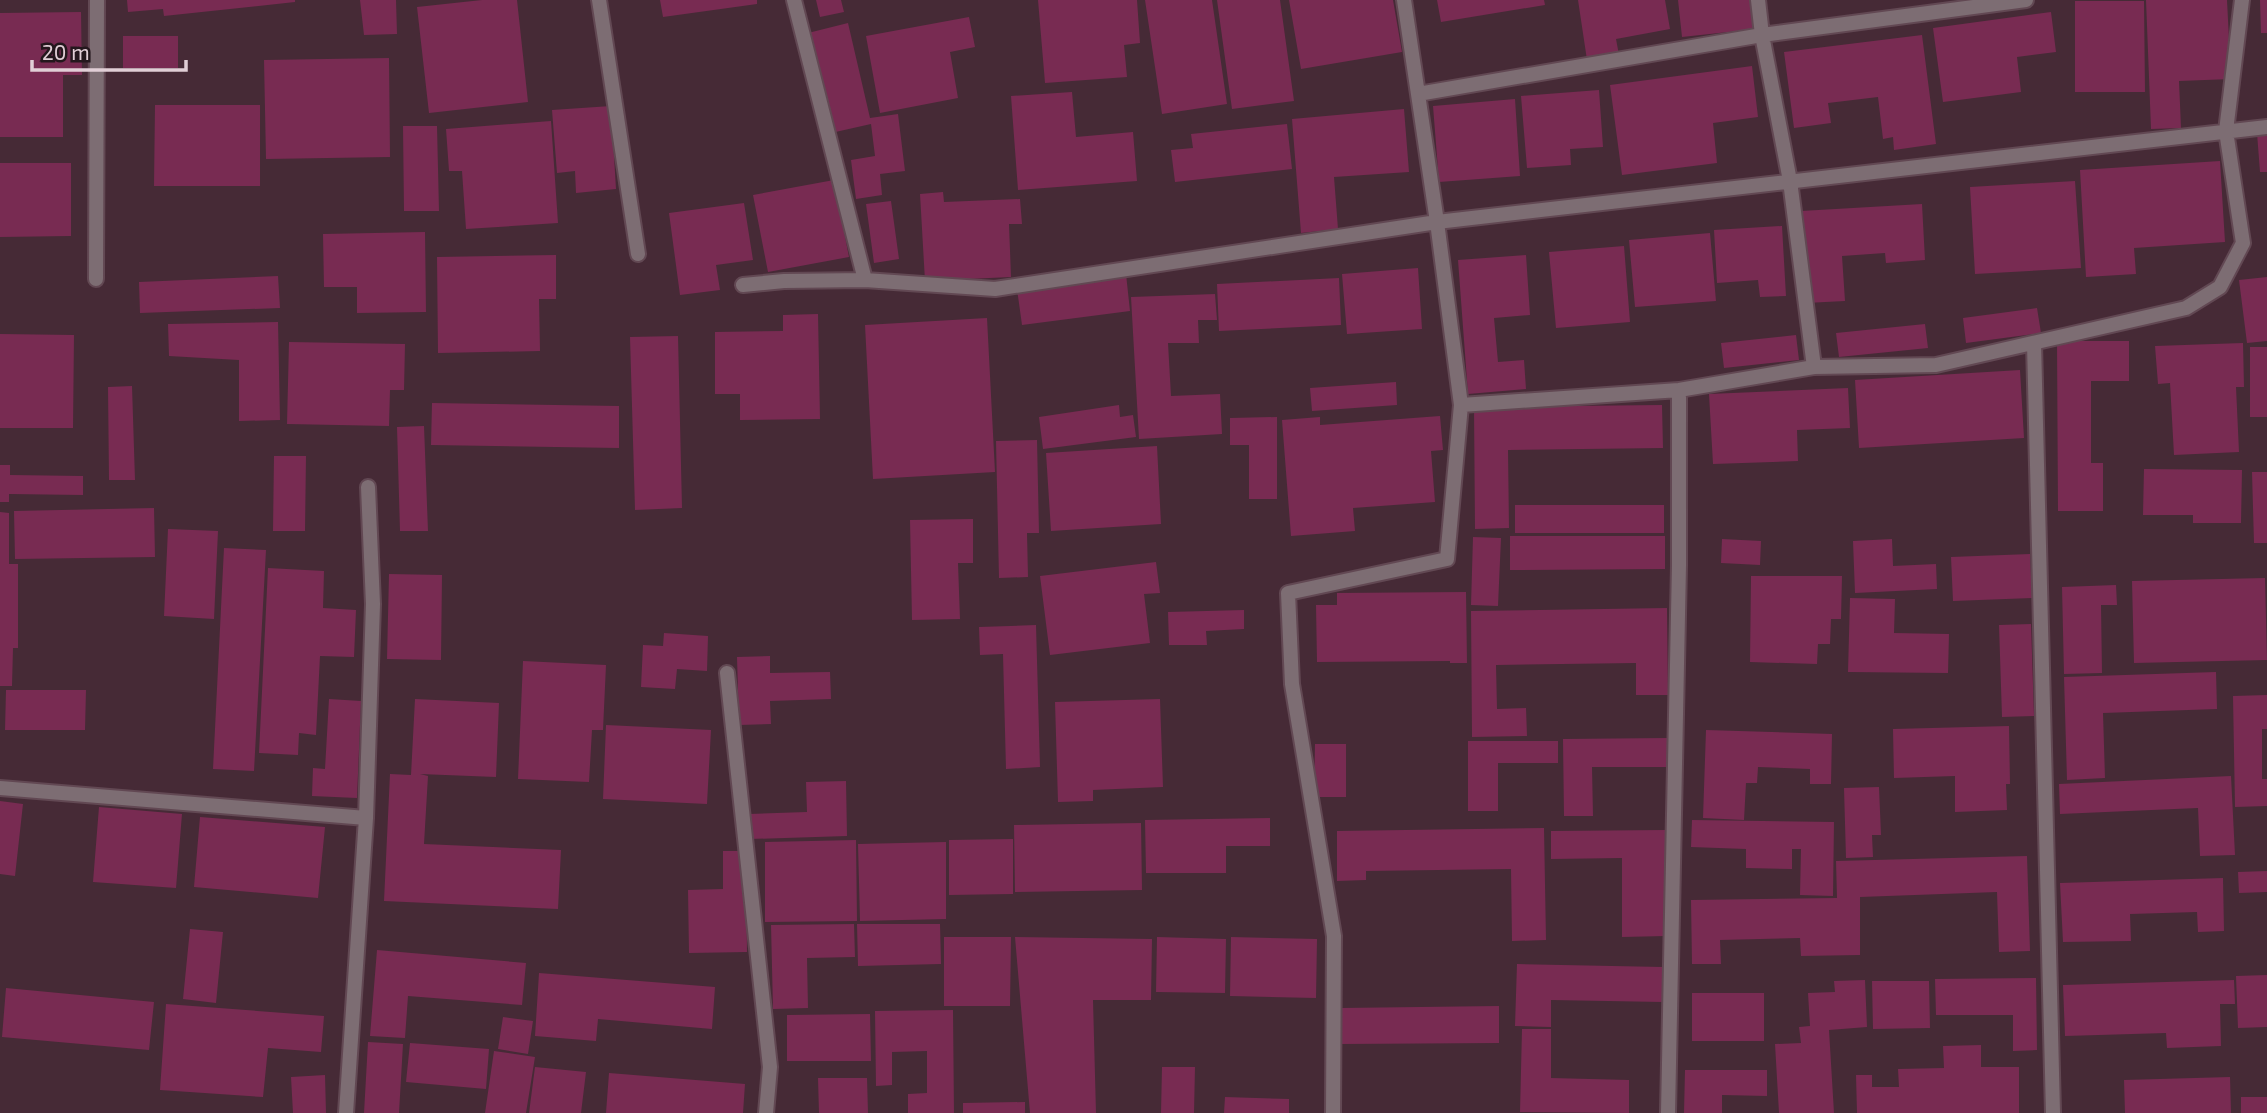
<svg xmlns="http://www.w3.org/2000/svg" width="2267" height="1113" viewBox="0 0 2267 1113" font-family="'Exo 2',sans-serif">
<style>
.building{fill:#782b52}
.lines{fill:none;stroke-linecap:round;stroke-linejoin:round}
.minor-casing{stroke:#624853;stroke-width:18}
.minor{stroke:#7d6d73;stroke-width:14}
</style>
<rect width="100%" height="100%" fill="#462a36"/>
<path class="building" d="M127,0h168v2l-131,14 -1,-7 -35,3z
M360,0h36l1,34 -33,1z
M482,0h35l11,102 -99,11 -12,-106z
M660,0h97v4l-94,13z
M816,0h25l3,12 -24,5z
M1038,0h99l3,43 -16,2 3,32 -82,6z
M1145,0h67l15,104 -65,10z
M1217,0h63l14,101 -62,8z
M1289,0h104l9,52 -101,17z
M1437,0h107l1,5 -104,17z
M1578,0h87l5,29 -54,10 3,16 -32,5z
M1678,0h74l4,29 -74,8z
M2146,0h81l4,79 -52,2 2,47 -30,1z
M2260,0h7v33h-6z
M2075,1h69l1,91h-70z
M81,12l1,63h-19v62h-63v-124z
M2051,12l5,40 -39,5 4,35 -78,10 -10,-74z
M969,17l6,30 -25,5 8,46 -78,15 -14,-77z
M848,23l22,95 28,-4 7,57 -25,3 2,21 -26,4 -5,-39 24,-4 -4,-32 -40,9 -23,-100z
M1922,35l14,109 -42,6 -1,-13 -10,2 -5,-42 -50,6 3,20 -37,5 -10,-76z
M123,36h55v32h-55z
M389,58l1,99 -124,2 -2,-99z
M1752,66l6,51 -45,6 4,40 -95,12 -12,-90z
M1599,90l4,57 -33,2 1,16 -44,3 -6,-72z
M1072,92l4,45 57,-5 4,49 -119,9 -7,-94z
M1515,99l5,77 -81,6 -6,-76z
M155,105h105v81h-106z
M611,106l5,83 -40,4 -1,-22 -18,2 -5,-63z
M1404,109l5,63 -75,5 4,52 -37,4 -9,-114z
M551,121l7,102 -92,6 -4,-58h-13l-3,-42z
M1287,124l5,45 -117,13 -4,-32 22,-2 -2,-14z
M403,126h34l2,85h-35z
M2257,133h10v39h-7z
M2220,161l5,81 -91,6 2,26 -50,3 -6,-107z
M0,163h71v73l-71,1z
M834,180l15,77 -81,15 -15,-77z
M2075,181l6,87 -106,6 -5,-87z
M943,192l1,10 76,-3 2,25h-13l2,53 -86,4 -5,-87z
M891,201l8,58 -25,4 -8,-59z
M744,203l9,57 -37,5 4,25 -40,5 -11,-82z
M1922,204l3,56 -39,3 -1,-10 -43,3 3,45 -39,2 -5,-92z
M1782,226l4,70 -26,1 -2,-17 -41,3 -3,-53z
M425,232l1,80 -69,1v-26h-33l-1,-53z
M1710,233l6,68 -81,6 -6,-67z
M1624,246l6,76 -74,6 -7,-76z
M556,255v44h-17l1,52 -102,2 -1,-96z
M1526,255l4,60 -36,3 4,44 26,-2 2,29 -58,5 -10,-134z
M1418,268l4,61 -75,5 -5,-60z
M1126,274l4,37 -108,14 -5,-36z
M278,276l2,32 -140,5 -1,-31z
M2267,277v64l-20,2 -8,-63z
M1339,278l2,47 -122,6 -2,-47z
M1215,294l2,26h-19l1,23h-31l3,53 49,-2 2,40 -83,5 -8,-142z
M2037,308l4,25 -75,10 -3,-25z
M818,314l2,105 -80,1v-26h-25v-62l68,-1v-16z
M987,318l8,154 -122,7 -8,-154z
M278,322l2,98 -41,1v-61l-70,-4 -1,-32z
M1925,324l3,24 -89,9 -3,-24z
M0,334l74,1 -1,93h-73z
M1796,335l3,25 -75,8 -3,-25z
M678,336l4,172 -47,2 -5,-173z
M2057,341h72v40h-38v82h12v48h-45z
M289,342l116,2 -1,46h-14l-1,36 -102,-2z
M2243,343l1,44h-8l3,65 -65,3 -4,-72 -12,1 -3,-38z
M2250,347h17v70h-17z
M2020,370l4,68 -165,10 -4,-68z
M1396,382l1,23 -85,6 -2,-23z
M132,386l3,94h-26l-1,-93z
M1848,388l2,40 -53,2 1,31 -85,3 -4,-70z
M432,403l187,3v42l-188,-3z
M1119,405l1,12 13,-2 3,22 -93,12 -4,-32z
M1662,405l1,43 -155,2 1,78 -34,1 -1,-122z
M1440,416l3,34 -12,1 4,51 -82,6 2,23 -64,5 -9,-116 38,-3v8z
M1277,417v82h-28v-54h-19v-27z
M424,426l4,105h-28l-3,-104z
M1037,440l2,93h-12l1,44 -29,1 -3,-137z
M1157,446l4,78 -110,7 -5,-78z
M274,456h32l-1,75h-32z
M0,465h10v10l73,1v19l-74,-1v8h-9z
M2144,469l98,1 -1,53h-48v-8h-50z
M2252,472h15v71h-13z
M1515,505h149v28h-149z
M154,508l1,49 -140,2 -1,-48z
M0,512l9,1v51h9v84h-5l-1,38h-12z
M973,519v44h-15l2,56 -48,1 -2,-100z
M168,529l50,2 -4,88 -50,-3z
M1510,536h155v33l-155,1z
M1473,537l28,1 -3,68 -27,-1z
M1722,539l39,2 -1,24 -39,-2z
M1892,539l1,27 43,-2 1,25 -82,4 -2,-52z
M224,548l42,2 -12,221 -41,-2z
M2030,554l2,44 -79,3 -2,-44z
M1156,562l4,31 -16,1 6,49 -100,12 -10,-79z
M268,568l56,3 -1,37 33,2 -2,47 -34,-1 -4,79 -17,-2 -1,22 -39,-2z
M389,574l53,1 -1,85 -54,-1z
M1751,576h91l-1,43h-10l-1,25h-12l-1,20 -67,-2z
M2265,578l2,82 -133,3 -2,-82z
M2116,585l1,20h-16l1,68 -38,1 -2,-87z
M1466,592l1,71h-17v-2l-133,1 -1,-57h21v-12z
M1850,598l45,1 -1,34 55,1 -1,39 -100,-1z
M1667,608l1,87h-32v-32l-140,2 1,44 29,-1 1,28 -55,1 -1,-126z
M1244,610v19l-38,2 1,14h-38l-1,-33z
M2031,624l3,92 -32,1 -3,-92z
M1036,625l4,142 -34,2 -3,-115 -23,1 -1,-28z
M664,633l44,3 -1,35 -30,-2 -2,20 -34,-2 2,-42 20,1z
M770,656v17l60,-1 1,27 -61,2 1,23 -32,1 -2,-68z
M523,661l83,4 -3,65h-11l-3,52 -71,-3z
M2216,672l1,37 -114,4 2,65 -38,2 -3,-103z
M6,690h80l-1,40h-80z
M2267,695v34h-5v50h5v27l-32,1 -2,-111z
M329,699l32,2 -4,97 -45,-2 1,-28 12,1z
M415,699l84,4 -3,74 -76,-3 8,2 -4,68 137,6 -3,59 -174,-8 6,-127 21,1z
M1160,699l3,88 -70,3v11l-35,1 -3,-100z
M606,725l105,5 -4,74 -104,-5z
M2009,726l1,58h-4l1,26 -52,2v-36l-61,2 -1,-49z
M1706,730l126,4 -1,50h-21v-15l-52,-2 -1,16h-11l-2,37 -41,-2z
M1667,738v29h-75l1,49h-29l-1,-77z
M1468,741h90v22h-60v48h-30z
M1315,744h31v53h-32z
M2231,776l4,79 -35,1 -2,-48 -138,6 -1,-30z
M846,781l1,55 -97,3 -1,-25 58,-2 -1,-30z
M1879,787l2,48h-9l1,22 -27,1 -2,-70z
M0,801l23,3 -8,72 -15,-2z
M99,807l83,7 -6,74 -83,-6z
M200,817l125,10 -7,71 -124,-11z
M1270,818v28h-44v27h-80l-1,-53z
M1692,820l142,2 -1,74 -33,-1 1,-46h-9v20l-46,-1v-19l-55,-2z
M1141,823l1,67 -127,2 -1,-67z
M1544,828l2,112 -34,1 -1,-72 -145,2v9l-29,1v-50z
M1665,830l1,106 -44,1v-79l-71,1v-28z
M1013,839v55l-64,1v-55z
M856,840l1,81 -92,1v-80z
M946,842v77l-86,2 -2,-77z
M723,851h23l1,101 -58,1 -1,-63 35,-1z
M2027,856l3,95 -31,1 -2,-60 -137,5v58l-59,1 -1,-18 -80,2 1,24h-29l-1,-64 146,-2 -1,-37z
M2267,871v21l-28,1 -1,-21z
M2223,878l1,53 -26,1 -1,-20 -67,2 1,27 -68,1 -3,-59z
M854,924l1,33 -48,1 1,50 -35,1 -2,-84z
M857,924h83l1,40 -83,2z
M190,929l33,3 -7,71 -33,-4z
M944,937h67l-1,69h-66z
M1015,937l137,2 -1,61h-58l3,113h-66z
M1157,937l69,2 -1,54 -69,-1z
M1231,937l86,2 -1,59 -86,-2z
M377,950l149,13 -4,42 -114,-9 -3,42 -35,-2z
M1517,964l146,3v35l-112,-2v27l-36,-1z
M539,973l176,14 -3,42 -114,-10 -2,22 -61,-5z
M2267,975v52l-29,1 -2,-52z
M2036,978l1,72 -24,1v-36h-77l-1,-36z
M1865,980l2,47 -38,3 5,83h-55l-4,-69 26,-1 -2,-16 11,-1 -2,-33 27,-1 -1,-11z
M2234,980l1,24h-15l1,42 -54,2 -1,-15 -101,3 -2,-51z
M1872,981h57l1,47 -57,1z
M6,988l148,14 -5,48 -147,-13z
M1692,993h72v48h-72z
M166,1004l158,12 -3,36 -53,-4 -5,49 -103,-7z
M1499,1006v37l-158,1v-36z
M953,1010l1,103h-46v-19l19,-1v-42l-35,1v33l-16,1 -1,-75z
M870,1014l1,47h-84v-46z
M503,1017l30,4 -5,33 -30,-5z
M1522,1029h29v49l78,2v33l-109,-1z
M368,1042l35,2 -4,69h-35z
M410,1043l79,6 -3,40 -80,-7z
M1981,1045v22h38v46h-162l-1,-38h16v12h27l-1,-18 46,-1 -1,-22z
M494,1051l41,6 -9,56h-41z
M535,1067l51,5 -5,41h-52z
M1162,1067h33l-1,46h-33z
M1685,1070h82v26l-45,-1v18h-38z
M609,1073l136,11 -2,29h-137z
M325,1075l1,38h-33l-2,-36z
M2230,1077l1,36h-106l-1,-33z
M818,1078h49l1,35h-49z
M1225,1097l64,2v14h-65z
M2241,1097h26v16h-26z
M1025,1102v11h-62v-10z"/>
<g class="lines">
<g class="minor-casing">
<path id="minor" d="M599,0l39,254
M794,0l71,280
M1404,0l33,222 24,183
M1758,0l4,35 28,146 24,186
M1418,94l344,-59 264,-35
M96,279l1,-279
M743,285l41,-4 81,-1 130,9 442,-67 830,-95
M2034,343l19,770
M727,673l43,394 -4,46
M0,788l366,30
M346,1113l20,-295 7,-214 -5,-117
M1333,1113l1,-177 -42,-252 -4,-91 159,-34 14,-154 218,-15 135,-23 122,-2 250,-57 34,-21 23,-44 -17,-112 16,-131
M1668,1113l11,-548v-175"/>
</g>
<use href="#minor" class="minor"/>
</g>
<path d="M32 60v10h154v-10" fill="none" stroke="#e1ced6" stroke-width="3.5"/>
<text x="42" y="60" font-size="21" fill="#e1ced6" stroke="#24171d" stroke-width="5" paint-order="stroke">20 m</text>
</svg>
